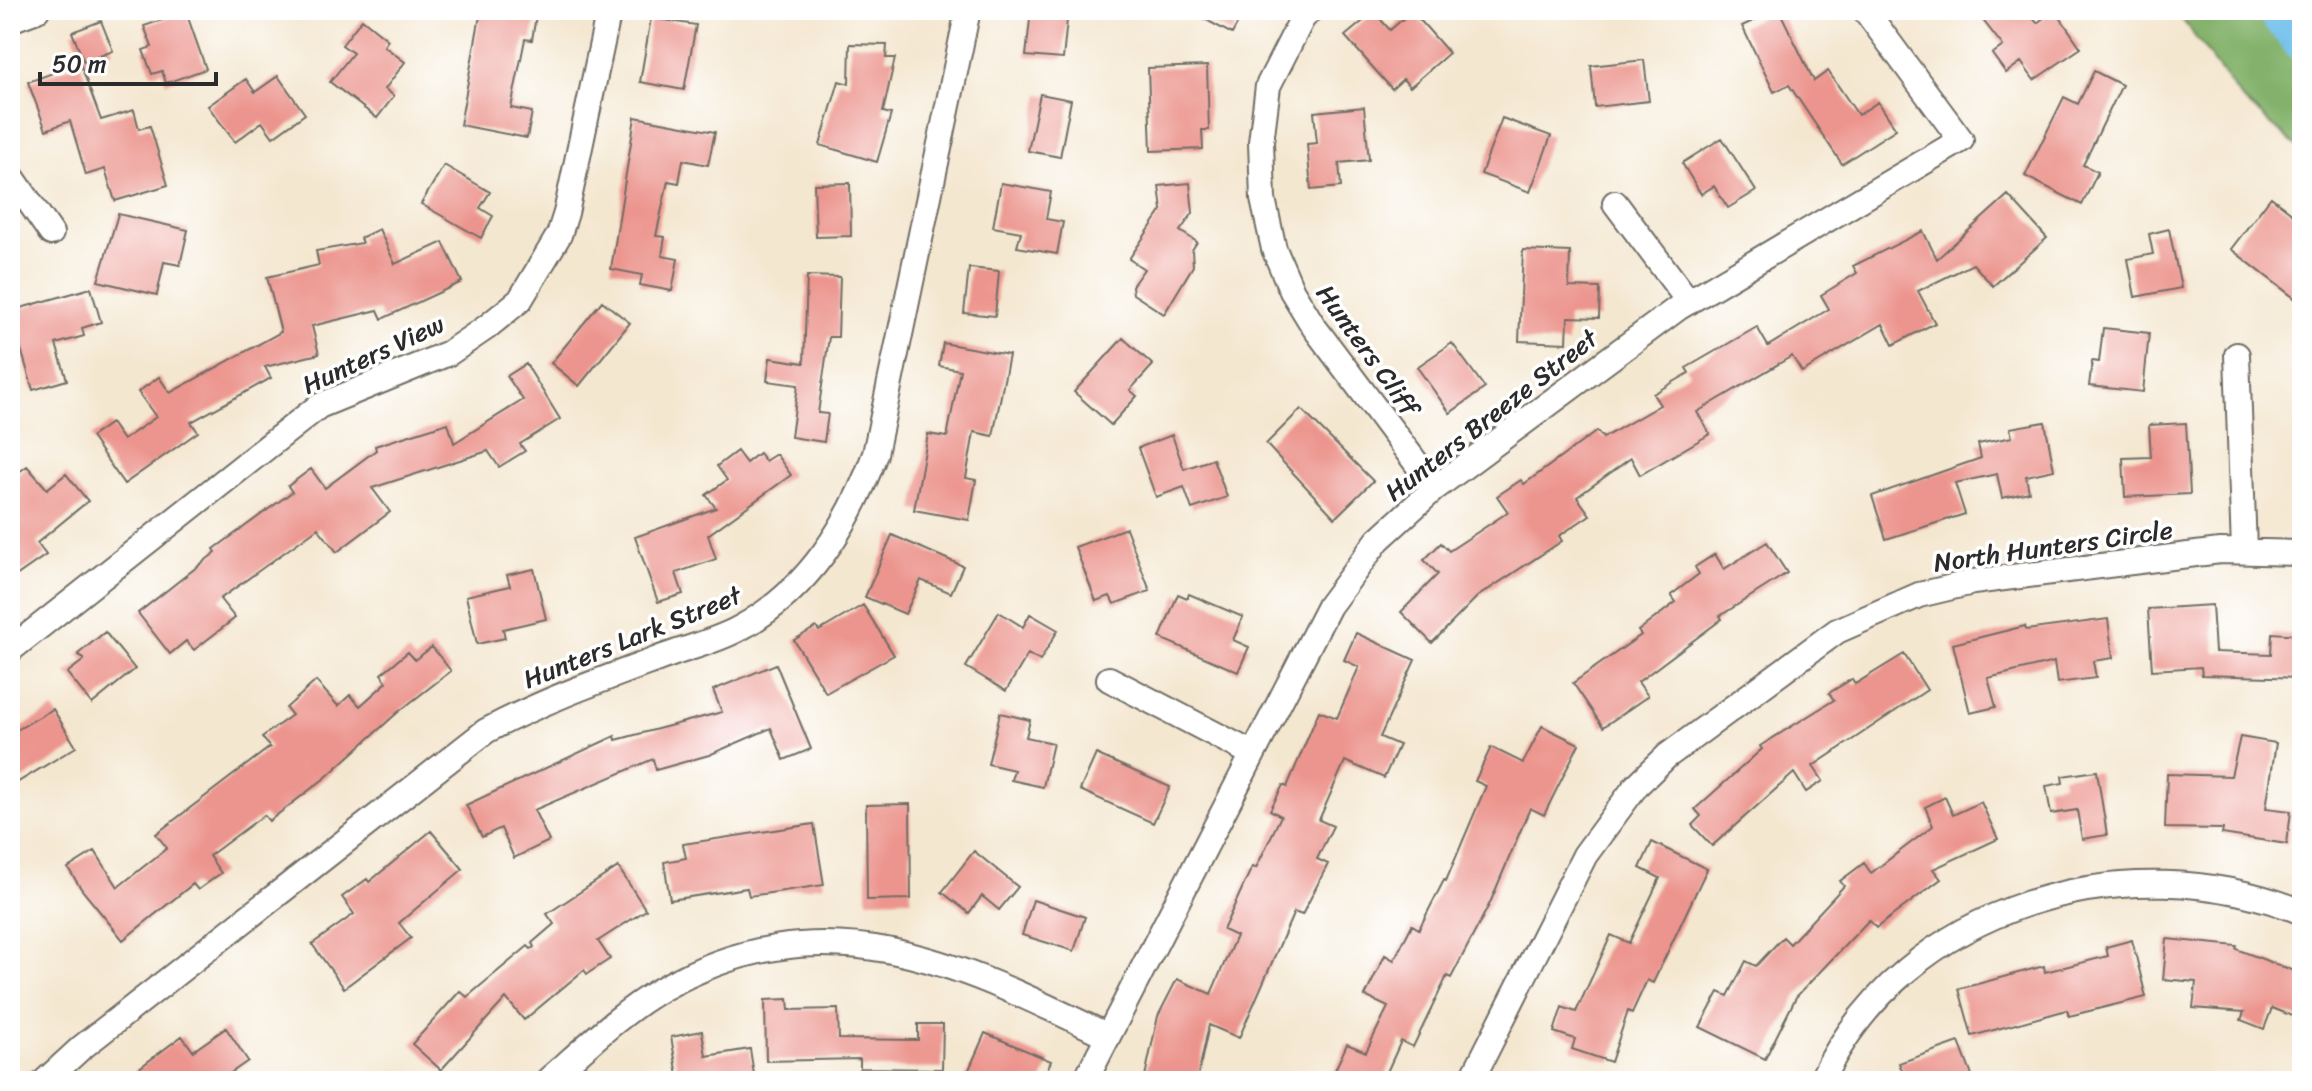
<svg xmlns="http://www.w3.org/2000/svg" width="2312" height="1091" viewBox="0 0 2312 1091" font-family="Sriracha,sans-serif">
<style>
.forest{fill:#84b26c;stroke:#586e4c;stroke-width:2}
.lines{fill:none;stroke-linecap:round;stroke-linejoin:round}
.river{stroke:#71c0ec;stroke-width:42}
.building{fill:#ec958e}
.minor-casing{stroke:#716d65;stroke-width:28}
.minor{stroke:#fff;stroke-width:24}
.labels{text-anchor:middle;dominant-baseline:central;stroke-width:7;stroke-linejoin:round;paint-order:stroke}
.street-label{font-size:26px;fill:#2b2b2b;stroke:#fff}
</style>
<rect width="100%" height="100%" fill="#fff"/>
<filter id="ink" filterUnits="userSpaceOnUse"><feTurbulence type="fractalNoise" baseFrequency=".0125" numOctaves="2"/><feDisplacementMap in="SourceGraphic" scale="16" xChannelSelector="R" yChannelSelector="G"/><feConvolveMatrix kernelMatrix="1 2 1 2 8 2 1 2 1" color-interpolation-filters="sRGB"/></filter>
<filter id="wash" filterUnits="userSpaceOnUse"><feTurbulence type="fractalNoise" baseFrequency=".006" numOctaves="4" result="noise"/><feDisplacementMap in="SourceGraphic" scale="32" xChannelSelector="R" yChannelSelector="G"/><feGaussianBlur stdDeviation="1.8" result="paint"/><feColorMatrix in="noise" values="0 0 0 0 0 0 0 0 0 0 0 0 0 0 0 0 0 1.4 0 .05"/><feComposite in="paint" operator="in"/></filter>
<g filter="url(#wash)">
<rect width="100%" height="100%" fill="#f4e7d0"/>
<path class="forest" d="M2175,10h127v141l-60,-52z"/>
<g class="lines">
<path class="river" d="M2278,10l24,29"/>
</g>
<g id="blocks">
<path class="building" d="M481,10h56l-5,30 -7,-1 -14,69 21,4 -5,26 -67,-13z
M1031,10h37l-5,49 -37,-3z
M1188,10h57l-13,24z
M1776,10h3l35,71 14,-10 30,44 20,-13 18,27 -54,35 -53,-79 -15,7 -32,-66z
M1975,10h51l11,13 18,-13 26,38 -47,32 -13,-18 -15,11 -14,-19 11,-8z
M1412,11l37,42 -39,34 -7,-8 -11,10 -47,-53 29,-24 16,18z
M186,12l20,57 -40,14 -4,-12 -10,3 -9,-24 9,-3 -8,-21z
M651,18l45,7 -12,65 -44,-8z
M362,19l26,21 -4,6 21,16 -20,27 9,7 -17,22 -47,-36 23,-29 -11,-8z
M101,21l12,30 -29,11 -12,-30z
M850,44l37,1 -1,13h9l-12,54 8,2 -14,48 -57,-17 19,-64 10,3z
M1644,60l5,41 -54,6 -4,-41z
M80,63l21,57 33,-10 5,19 11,-3 18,59 -53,16 -10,-32 -19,6 -16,-54 -24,9 -18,-48z
M1207,66l2,64h-7l1,19 -52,2 -3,-83z
M2094,71l28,14 -39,80 15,7 -16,33 -57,-29 39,-79 14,7z
M278,76l27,38 -32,23 -11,-15 -27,20 -27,-36 38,-27 9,13z
M1040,94l31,6 -11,57 -32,-6z
M1364,107l5,53 -30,3 2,24 -30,3 -4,-46 10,-1 -3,-31z
M635,117l80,15 -7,33 -25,-5 -4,23 -11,-2 -12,55 9,1 -3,19 16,3 -6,32 -32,-6 2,-10 -31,-6z
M1502,118l49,18 -21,56 -49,-18z
M1722,138l34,53 -28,17 -14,-22 -13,8 -19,-31z
M444,165l46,27 -10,16 13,8 -12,22 -60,-34z
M850,183l1,53 -35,1 -2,-53z
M1001,183l50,9 -5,27 17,3 -6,32 -40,-7 4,-15 -28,-5z
M1190,183l3,30 -13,18 17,11 -5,8 1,16 -29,48 -31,-20 -1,-8 12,-17 -15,-10 33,-49 -3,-24z
M2008,195l39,43 -54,48 -20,-22 -55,27 17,32 -42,22 -10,-21 -81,48 -10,-16 -95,56 13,22 -70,41 -9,-17 -54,39 13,18 -31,21 3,5 -85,56 -45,46 -31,-31 37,-38 -14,-14 17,-17 8,8 59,-39 -11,-16 24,-16 3,4 73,-53 6,7 57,-33 -7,-11 36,-21 -3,-5 71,-41 11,19 61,-37 -8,-14 36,-22 -4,-7 70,-35 14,28z
M2271,197l31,24v83l-71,-55z
M118,214l70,16 -8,35 -16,-3 -7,33 -59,-14z
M379,229l16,35 48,-22 19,40 -80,37 -4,-9 -66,16 7,28 -54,13 6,11 -80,44 7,10 -74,52 -33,-47 20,-14 12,17 33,-23 -18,-25 21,-15 11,16 111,-61 -14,-55 52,-12 -3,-14 46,-8 -2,-5z
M2169,229l12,59 -46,9 -7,-38 25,-5 -4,-20z
M1523,250l47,2 -1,35 31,1 -1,30 -31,-1 -1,26 -48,-2z
M969,268l30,3 -4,45 -31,-3z
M807,276l33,1 -2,60h-9l-11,76 10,1 -4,28 -33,-5 7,-52 -31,-4 3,-23 34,5z
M91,288l10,34 -19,6 2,8 -28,8 11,36 -34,10 -23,-79z
M602,301l28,22 -51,63 -28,-23z
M2103,328l46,5 -6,59 -54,-6 3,-25 7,1z
M1123,338l30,27 -23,25 7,6 -26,29 -37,-33z
M943,343l66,12 -16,81 -19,-4 -8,46 10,2 -7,40 -55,-10 14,-76 19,3 13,-67 -21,-4z
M1452,343l33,45 -35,25 -33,-46z
M526,364l34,55 -40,25 5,7 -26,16 -11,-16 -116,37 18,24 -53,40 -19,-24 -98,71 15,19 -41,32 -8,-9 -16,13 -32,-41 78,-61 -2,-3 78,-57 -4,-6 23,-17 14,19 51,-38 -1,-4 73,-23 6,20 69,-43 -16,-24z
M1301,409l72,72 -38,37 -69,-74z
M2045,422l9,48 -28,6 3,16 -27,6 -5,-24 -42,9 10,31 -79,25 -14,-43 109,-38 -3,-14 34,-7 -2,-9z
M2186,423l4,71 -65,3 -2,-39 28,-1 -2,-32z
M1172,435l12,34 29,-10 14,38 -35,12 -8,-22 -28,10 -18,-49z
M737,451l9,12 13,-10 6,8 11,-7 15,21 -83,60 8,24 -40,14 7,21 -25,8 -23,-65 81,-29 -10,-13 21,-15 -10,-14z
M27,466l20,23 19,-15 22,27 -51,42 9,12 -36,25v-101z
M1126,528l24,63 -36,13 -4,-8 -14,5 -21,-54z
M892,535l71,31 -12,27 -30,-13 -16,34 -40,-17z
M1767,542l20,31 -67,43 2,3 -84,63 10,14 -45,31 -30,-44 68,-48 -3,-4 38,-29 -5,-7 28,-21 -4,-7 20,-13 9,15z
M534,569l12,50 -43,10 2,9 -28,6 -11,-48 44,-10 -3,-11z
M1178,594l9,4 2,-4 54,23 -10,23 16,7 -11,25 -78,-34z
M863,605l31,50 -68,38 -32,-53 22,-13 3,4z
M2212,605l3,47 56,2 1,-21 30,2v43l-100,-3 -1,-8 -49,3 -4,-61z
M999,612l24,15 7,-13 28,16 -18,31 -12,-7 -22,37 -40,-24z
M2108,619l5,39 -20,3 3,17 -39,5 -3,-21 -66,16 8,29 -26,6 -17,-69 72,-18 1,4z
M105,632l30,37 -43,35 -25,-31 17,-13 -6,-6z
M1356,633l59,27 -35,77 19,8 -15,33 -39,-17 -26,59 14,6 -16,33 11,5 -26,51 -8,-3 -55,126 -30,-13 -12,56h-53l14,-65 19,-37 34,15 25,-58 -13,-6 29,-63 4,1 25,-52 -11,-6 13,-25 4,2 32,-76 18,7 22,-51 -15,-7z
M432,647l19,24 -54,42 -72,65 -56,43 -5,-6 -55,41 12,17 -23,17 -5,-6 -70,56 -41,-50 -14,-22 27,-17 23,36 49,-39 -11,-14 114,-87 -8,-10 30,-22 -6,-7 30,-27 22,25 12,-11 10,11 27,-24 -6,-8 27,-22 7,8z
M1904,654l23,36 -114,76 10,15 -17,11 -12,-19 -82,73 -20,-21 9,-9 -6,-7 67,-60 -2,-3 74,-46 -5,-7 23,-14 3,5z
M776,664l35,85 -27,11 -13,-32 -62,27 -53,15 -3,-11 -119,51 15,31 -35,17 -13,-30 -19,9 -16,-32 149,-69 1,4 106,-28 -9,-22z
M53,709l23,38 -58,35 -8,-14v-34z
M1000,713l30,7 -4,17 27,6 -10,44 -32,-7 3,-10 -26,-6z
M1542,726l37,18 -35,71 -14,-7 -40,95 -39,75 -4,-2 -34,71 -12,-6 -18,40h-53l17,-37 19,8 22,-45 -23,-11 20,-41 9,5 18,-35 7,4 25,-49 2,1 40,-95 -11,-5 16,-34 32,16z
M2240,737l36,6 -10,65 25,3 -4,33 -65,-10 1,-5 -58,-1 2,-54 64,2z
M1096,754l74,33 -17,36 -73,-33z
M2097,771l10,64 -25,4 -5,-29 -26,4 -5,-28 17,-3 -1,-7z
M1945,797l8,18 28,-13 17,37 -65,30 8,10 -65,49 -7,-8 -73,77 -31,62 -65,-32 19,-35 9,4 18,-35 10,5 27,-29 7,7 54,-58 -4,-5 24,-18 7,10 62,-47 -8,-19z
M910,804l1,95 -44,1 -1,-95z
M814,824l10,61 -75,11 -2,-8 -77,12 -6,-38 22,-4 -3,-14z
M431,831l32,38 -64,54 12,15 -67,50 -32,-44 42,-30 -12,-17 25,-18 2,3z
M1652,842l55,27 -54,114 -6,-3 -15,33 -4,-2 -17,51 -39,-13 3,-10 -21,-7 8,-25 14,5 35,-77 18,8 31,-65 -20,-10z
M974,851l44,36 -19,23 -17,-14 -13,17 -27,-21z
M618,867l28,43 -48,31 12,18 -23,15 -3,-4 -60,50 -18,-22 -65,72 -29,-26 48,-53 7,6 61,-51 3,3 3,-2 -2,-4 22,-19 -7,-10z
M1033,900l52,17 -11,34 -52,-16z
M2167,939l70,7 -1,3 66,25v46l-30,-12 -8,21 -23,-9 3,-8 -51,-4 3,-26 -33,-3z
M2132,940l14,57 -77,19 -2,-6 -95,26 -13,-47 85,-23 1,6 63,-16 -2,-9z
M788,999l1,11 49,-1 1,30 79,1v-16h25l-1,45 -82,-1v-9l-94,2 -1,-61z
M226,1028l22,33 -29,20h-97l60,-45 11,15z
M702,1031l4,25 44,-7 5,32h-76l-8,-44z
M985,1033l66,28 -9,20h-78z
M1959,1042l15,39h-68l-7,-18z"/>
</g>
</g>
<g filter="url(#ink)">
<use href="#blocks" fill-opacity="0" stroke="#716d65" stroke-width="2"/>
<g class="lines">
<g class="minor-casing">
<path id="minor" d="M1310,10l-8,9 -34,67 -7,56 2,57 11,50 18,42 22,36 121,161
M10,20l27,-10
M10,174l41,59
M1615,203l74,99
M2237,355l7,195
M10,650l309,-244 130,-53 38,-26 33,-27 39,-65 7,-22 43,-203
M1109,679l142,74
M45,1081l36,-33 405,-317c58,-31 118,-52 180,-75 24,-9 51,-15 74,-28 67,-36 110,-104 135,-174l93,-444
M547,1081c36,-31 72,-67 113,-91 163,-93 296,-28 448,46
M1085,1081l244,-475 49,-66 57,-52 243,-180 283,-168 -96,-130
M1471,1081l114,-226 51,-69 31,-30 170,-125 82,-36 54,-13 247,-31 82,2
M1821,1081c85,-178 306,-239 481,-169"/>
</g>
<use href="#minor" class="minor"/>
</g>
</g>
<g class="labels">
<g class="street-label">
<text transform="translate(1368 350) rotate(54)">Hunters Cliff</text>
<text transform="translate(373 354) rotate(-25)">Hunters View</text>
<text transform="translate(1491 415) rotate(-38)">Hunters Breeze Street</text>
<text transform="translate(2053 546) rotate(-8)">North Hunters Circle</text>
<text transform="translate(632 637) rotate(-22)">Hunters Lark Street</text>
</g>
</g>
<rect width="2312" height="1091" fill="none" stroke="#fff" stroke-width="40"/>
<path d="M40 72v12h176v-12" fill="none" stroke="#2b2b2b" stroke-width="4"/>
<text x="52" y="72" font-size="24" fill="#2b2b2b" stroke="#ffffff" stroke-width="6" paint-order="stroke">50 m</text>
</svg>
